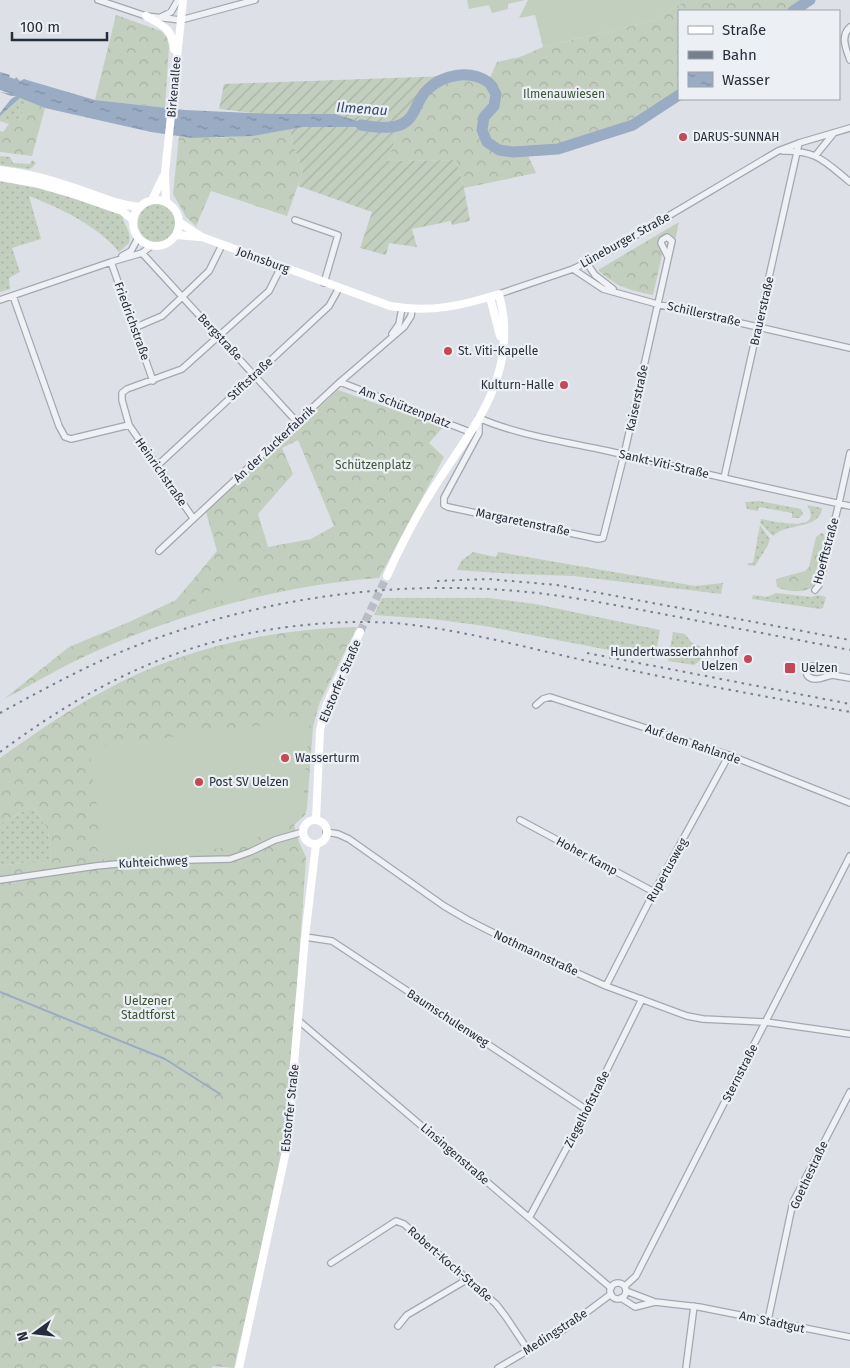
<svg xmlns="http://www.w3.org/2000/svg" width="850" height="1368" viewBox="0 0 850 1368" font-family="'Fira Sans',sans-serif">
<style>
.grass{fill:url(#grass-dots)}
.forest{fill:url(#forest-crowns);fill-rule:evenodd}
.garden{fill:url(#garden-furrows)}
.pitch{fill:#c2cfbe}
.water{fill:url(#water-ripples)}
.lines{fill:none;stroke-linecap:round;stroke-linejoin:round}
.stream{stroke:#9aacc4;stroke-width:2}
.river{stroke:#9aacc4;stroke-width:11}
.secondary-tunnel{stroke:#b9bcc4;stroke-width:8;stroke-dasharray:8 4;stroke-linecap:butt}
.street-casing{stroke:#a3a7af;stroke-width:8}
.street{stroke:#eff1f4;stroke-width:5.5}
.secondary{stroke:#fff;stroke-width:8}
.rail{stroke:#777f8e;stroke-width:2;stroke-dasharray:2.5 5;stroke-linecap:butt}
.poi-dot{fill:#c54855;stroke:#eceff4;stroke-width:2}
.labels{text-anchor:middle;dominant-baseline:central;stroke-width:4.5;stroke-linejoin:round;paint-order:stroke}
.street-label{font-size:12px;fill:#272e3b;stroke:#eceff4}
.park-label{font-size:12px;fill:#3a5636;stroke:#eceff4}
.poi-label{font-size:12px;fill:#272e3b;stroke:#eceff4;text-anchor:start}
.water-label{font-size:14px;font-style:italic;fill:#344b6c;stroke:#eceff4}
</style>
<defs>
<pattern id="grass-dots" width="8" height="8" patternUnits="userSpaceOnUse" patternTransform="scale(1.25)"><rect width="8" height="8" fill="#c2cfbe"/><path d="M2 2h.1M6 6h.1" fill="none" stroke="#a7b2a4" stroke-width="1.8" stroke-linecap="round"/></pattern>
<pattern id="forest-crowns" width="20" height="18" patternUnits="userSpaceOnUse" patternTransform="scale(1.25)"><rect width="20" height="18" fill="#c2cfbe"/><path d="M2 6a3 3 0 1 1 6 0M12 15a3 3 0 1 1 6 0" fill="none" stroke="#a7b2a4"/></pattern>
<pattern id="garden-furrows" width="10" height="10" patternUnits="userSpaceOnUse" patternTransform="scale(1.25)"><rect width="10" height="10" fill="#c2cfbe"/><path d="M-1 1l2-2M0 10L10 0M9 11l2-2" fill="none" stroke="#a7b2a4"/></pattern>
<pattern id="water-ripples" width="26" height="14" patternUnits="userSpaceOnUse" patternTransform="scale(1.25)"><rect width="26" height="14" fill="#9aacc4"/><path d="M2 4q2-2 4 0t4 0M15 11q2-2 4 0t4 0" fill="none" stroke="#7e8ca0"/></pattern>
</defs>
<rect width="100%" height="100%" fill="#dde0e6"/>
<path class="grass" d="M20,98l8,3 -5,4 -1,11 -3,5h-10l-9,-2v-3z
M0,156l10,1 3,6 17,1 2,-4 4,3 -3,4 -4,2 -29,-4z
M0,181l41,8 34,10h5l43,15c-2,11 9,14 6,29l-10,9c-21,-26 -59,-44 -90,-56l12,43 -29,9 8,24 -11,6 1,11 -10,3z
M138 223a19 19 0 1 1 38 0a19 19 0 1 1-38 0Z
M760,501l41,8 2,5 -4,4h-7v-5l-33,-6 -1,4 -11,-2 -2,-7z
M807,505l15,3c-1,18 -27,17 -39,22 -4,1 -7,4 -10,6l-13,-13 1,-4c12,2 64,15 46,-14z
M760,525l10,14 -2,6 -13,21 -8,-1 1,-2h5z
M473,552l23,5 2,-5 197,34 28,-3 -2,11 -147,-18 -59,-2 -58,-4 4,-9z
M776,593l35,4 7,-2 8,2 -3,11 -3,1 -68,-10 1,-4 14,2z
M382,598h107l46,6 125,26 -5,29 -170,-33 -53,-7 -58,-4z
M673,632l12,2 7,9 10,4 -1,13 -7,5 -26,-4z
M33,806l15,24 3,32h-22l-29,4v-42z"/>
<path class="forest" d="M687,0h123l-17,11h-114v84l-46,30 -75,24 -32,2 10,22 -72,15 -8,-28 -68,1 11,-35 12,-8 15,-28 22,-14 23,-1 17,7 9,-20 23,-5 23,-10 112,-27z
M116,15l45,16 6,7 2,8 -4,62 -70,-8z
M28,101l17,7 -13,48 -32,-4v-21l3,1 6,-8 -9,-3v-2l9,2h10l3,-5 1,-11z
M290,129l2,13 11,29 -16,45 -76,-25 -15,35 -10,-9 -13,-23 6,-58c37,4 75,0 111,-7z
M679,222l-4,19 -12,1 -1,13 -9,40c-22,-4 -38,-9 -55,-25z
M338,390l105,37 -14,16 15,14 -65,121c-104,8 -211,38 -304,83 -24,12 -48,26 -71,38l65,-52 60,-25 47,-22 41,-49 -11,-39zM298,440l36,86 -23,13 -43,8 -10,-33 35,-40 -11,-26z
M821,533l3,1 1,5 -12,48c-10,6 -26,5 -36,0l-1,-8 29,-8 4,-4 7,-30z
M357,627l-37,75 -4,13 -3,12 -6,81 -2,7 -11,10 5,17 7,15 -11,164 -15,143 -46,204 -21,-2 -1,2h-212v-502l29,-4h22l-3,-32 -15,-24 -33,18v-66c33,-23 66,-47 102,-66 75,-43 168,-63 255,-65z"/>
<path class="garden" d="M448,76l-22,14 -15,28 -12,8 -11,35 68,-1 8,28 6,33 -18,4 -1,-4 -39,8 5,18 -28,-4 -3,12 -26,-7 12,-36 -74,-26 5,-15 -11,-29 -2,-13 13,-2h71l-155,-18 5,-25z"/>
<path class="pitch" d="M467,0h58l-17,4v5l-16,4 -3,-8 -20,4z
M528,0h159l-32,20 -112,27 -8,-32 -16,3z
M240,584l3,12 -46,10 -2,-11z
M310,719l-8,97 -62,30 -136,15 -15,-113z"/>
<path class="water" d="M0,72l10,3 -1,2 6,2 1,-2 4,4 4,-2 3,1 68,20 90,10 90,4h60l41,13h-73l-51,9 -60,2 -41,-6 -106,-24 -25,-10 -20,18v-3l11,-14 5,-3h-5l-11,-4 12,2 -12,-4z"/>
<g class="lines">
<path class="stream" d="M0,992l165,67 55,35"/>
<path class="river" d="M793,11l17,-11
M361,125c11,2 28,4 39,0 16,-6 16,-25 27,-35 15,-15 42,-21 61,-8 3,2 6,9 8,12l-2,12 -10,11 -2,13 5,12 12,8 14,2 45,-3 75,-24 46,-30"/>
<path class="secondary-tunnel" d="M360,632l27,-56"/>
<g class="street-casing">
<path id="street" d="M98,0l48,16 35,4 74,-20
M161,17l10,-5 7,-12
M850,27c-10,9 -4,22 0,33
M783,151c34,-1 42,11 67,31
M816,155l17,-21
M295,220l43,15 -14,48
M142,253l155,169
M122,256l9,-5 7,-13
M668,257l-7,-14 1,-3 5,-3 5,4 -48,214 -21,83 -5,1 -150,-32 -4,-2v-7l35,-65v-15c38,17 88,24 129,33 81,19 161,38 242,55
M111,262l42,119
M586,262l9,13 18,14
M573,269l30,20 54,15 193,44
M499,294l74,-25 33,-16 172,-102 21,-8 51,-15
M13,296l46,130 6,11 6,2 58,-14 64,93
M0,300l111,-38 31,-9 9,-7
M134,328l28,-12 20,-19 27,-26 13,-26
M392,334l7,-10 3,-16
M340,382l130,50
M129,425l-7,-25v-7l5,-4 55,-20 87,-78 12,-24
M157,466l172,-160 10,-18
M724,478l75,-335
M159,551l181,-169 64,-55 7,-11 1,-7
M815,590l4,-5 20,-82 11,-50
M814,666l18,9c-8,2 -19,8 -25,0 -1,-5 2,-9 7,-9z
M832,675l18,3
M536,705l7,-6 7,-2 179,58 121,48
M520,820l134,72
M326,832l12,2 11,5 95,67 24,14 69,35 69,31 81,30 16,3 63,3 84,12
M0,880l96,-14 52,-5 82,-2 20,-7 25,-12 28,-8
M305,937l27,4 255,169
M606,986l48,-94 75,-137
M299,1021l312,267
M529,1218l58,-108 55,-111
M331,1263l65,-42 8,3 92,80 10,13 22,33
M610 1291a8 8 0 1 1 16 0a8 8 0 1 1-16 0Z
M625,1286l11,-10 214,-420
M626,1291l29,11
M621,1298l14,9 20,-5 44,5 151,30
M768,1320l25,-118 57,-110
M398,1326l9,-11 61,-36
M498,1368l65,-38 48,-36
M686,1368l8,-62"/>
</g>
<use href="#street" class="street"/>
<path class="secondary" d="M146,16c17,10 26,12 28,33
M0,170c24,3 49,9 72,17 23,7 44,18 68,20
M0,177l35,6 35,10 52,18 11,9
M133 223a23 23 0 1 1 46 0a23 23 0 1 1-46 0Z
M152,200l11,-23
M166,202l-1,-29 18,-173
M179,222l23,15 188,69c40,7 71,0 109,-12 2,10 5,20 5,30 4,66 -36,110 -69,162 -18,28 -34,59 -48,90
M177,235l22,2
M490,297l10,39
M316,820l4,-90 6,-24 34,-74
M303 832a12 12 0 1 1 24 0a12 12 0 1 1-24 0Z
M239,1368l48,-222 18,-209 11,-93"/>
<path class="rail" d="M437,581l51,-2 69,6 293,55
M587,653l263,51
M0,713c53,-29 106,-58 163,-77 121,-42 247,-57 374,-43 44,5 88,14 131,22 61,12 121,23 182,35
M0,752c92,-68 182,-113 296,-126 33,-4 65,-5 98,-3 66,6 129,24 193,38 87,19 175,35 263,51"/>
</g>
<g class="poi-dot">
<circle cx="683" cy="137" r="5"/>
<circle cx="448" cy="351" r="5"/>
<circle cx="564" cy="385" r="5"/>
<circle cx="748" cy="659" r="5"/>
<rect x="784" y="662" width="12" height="12" rx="2.5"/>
<circle cx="285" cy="758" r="5"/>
<circle cx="199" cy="782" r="5"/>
</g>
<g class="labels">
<g class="street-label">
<text transform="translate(174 87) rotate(-85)">Birkenallee</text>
<text transform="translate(625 240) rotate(-29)">Lüneburger Straße</text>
<text transform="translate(263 260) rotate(20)">Johnsburg</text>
<text transform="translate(762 311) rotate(-77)">Brauerstraße</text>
<text transform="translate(704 314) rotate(13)">Schillerstraße</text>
<text transform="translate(132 321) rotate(70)">Friedrichstraße</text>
<text transform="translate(220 337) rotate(47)">Bergstraße</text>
<text transform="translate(250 379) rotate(-43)">Stiftstraße</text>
<text transform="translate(637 398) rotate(-78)">Kaiserstraße</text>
<text transform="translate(405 407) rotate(21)">Am Schützenplatz</text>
<text transform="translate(274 444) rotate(-43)">An der Zuckerfabrik</text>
<text transform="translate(664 464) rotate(13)">Sankt-Viti-Straße</text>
<text transform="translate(161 472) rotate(55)">Heinrichstraße</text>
<text transform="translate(523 522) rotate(12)">Margaretenstraße</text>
<text transform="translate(826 551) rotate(-75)">Hoefftstraße</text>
<text transform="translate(340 681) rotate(-67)">Ebstorfer Straße</text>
<text transform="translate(693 744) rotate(19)">Auf dem Rahlande</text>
<text transform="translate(587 856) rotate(28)">Hoher Kamp</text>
<text transform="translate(153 862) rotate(-3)">Kuhteichweg</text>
<text transform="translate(667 870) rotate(-61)">Rupertusweg</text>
<text transform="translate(536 953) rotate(25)">Nothmannstraße</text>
<text transform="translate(448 1018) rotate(33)">Baumschulenweg</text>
<text transform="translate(740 1073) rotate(-63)">Sternstraße</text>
<text transform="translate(290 1108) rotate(-84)">Ebstorfer Straße</text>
<text transform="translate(587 1109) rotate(-63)">Ziegelhofstraße</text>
<text transform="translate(455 1154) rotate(41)">Linsingenstraße</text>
<text transform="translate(809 1175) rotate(-65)">Goethestraße</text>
<text transform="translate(450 1264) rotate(41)">Robert-Koch-Straße</text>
<text transform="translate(772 1322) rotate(12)">Am Stadtgut</text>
<text transform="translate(555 1332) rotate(-33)">Medingstraße</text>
</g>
<g class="park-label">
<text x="564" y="94">Ilmenauwiesen</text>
<text x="373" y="465">Schützenplatz</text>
<text x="148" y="1001">Uelzener<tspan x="148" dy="14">Stadtforst</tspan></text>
</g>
<g class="poi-label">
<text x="693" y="137">DARUS-SUNNAH</text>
<text x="458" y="351">St. Viti-Kapelle</text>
<text x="554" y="385" text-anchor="end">Kulturn-Halle</text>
<text x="738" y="652" text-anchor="end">Hundertwasserbahnhof<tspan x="738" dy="14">Uelzen</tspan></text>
<text x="801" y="668">Uelzen</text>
<text x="295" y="758">Wasserturm</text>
<text x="209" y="782">Post SV Uelzen</text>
</g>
<g class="water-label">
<text transform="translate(362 109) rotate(4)">Ilmenau</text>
</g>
</g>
<rect x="678" y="10" width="162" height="90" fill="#eceff4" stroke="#9da2aa"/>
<rect x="688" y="26" width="25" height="8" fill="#ffffff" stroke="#9da2aa"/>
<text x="722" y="35" font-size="15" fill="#272e3b">Straße</text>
<rect x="688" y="51" width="25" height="8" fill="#777f8e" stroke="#9da2aa"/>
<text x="722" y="60" font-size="15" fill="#272e3b">Bahn</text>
<rect x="688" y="72" width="25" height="15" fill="url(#water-ripples)" stroke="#9da2aa"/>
<text x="722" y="85" font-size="15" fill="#272e3b">Wasser</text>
<g transform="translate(35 1333) rotate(255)" stroke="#eceff4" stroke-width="4" paint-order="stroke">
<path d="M0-4L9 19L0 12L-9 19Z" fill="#272e3b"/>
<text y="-8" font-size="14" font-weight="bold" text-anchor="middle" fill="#272e3b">N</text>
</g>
<path d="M12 32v8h95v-8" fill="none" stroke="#272e3b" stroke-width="2.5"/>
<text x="20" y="32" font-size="15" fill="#272e3b" stroke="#eceff4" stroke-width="4" paint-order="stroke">100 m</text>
</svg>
